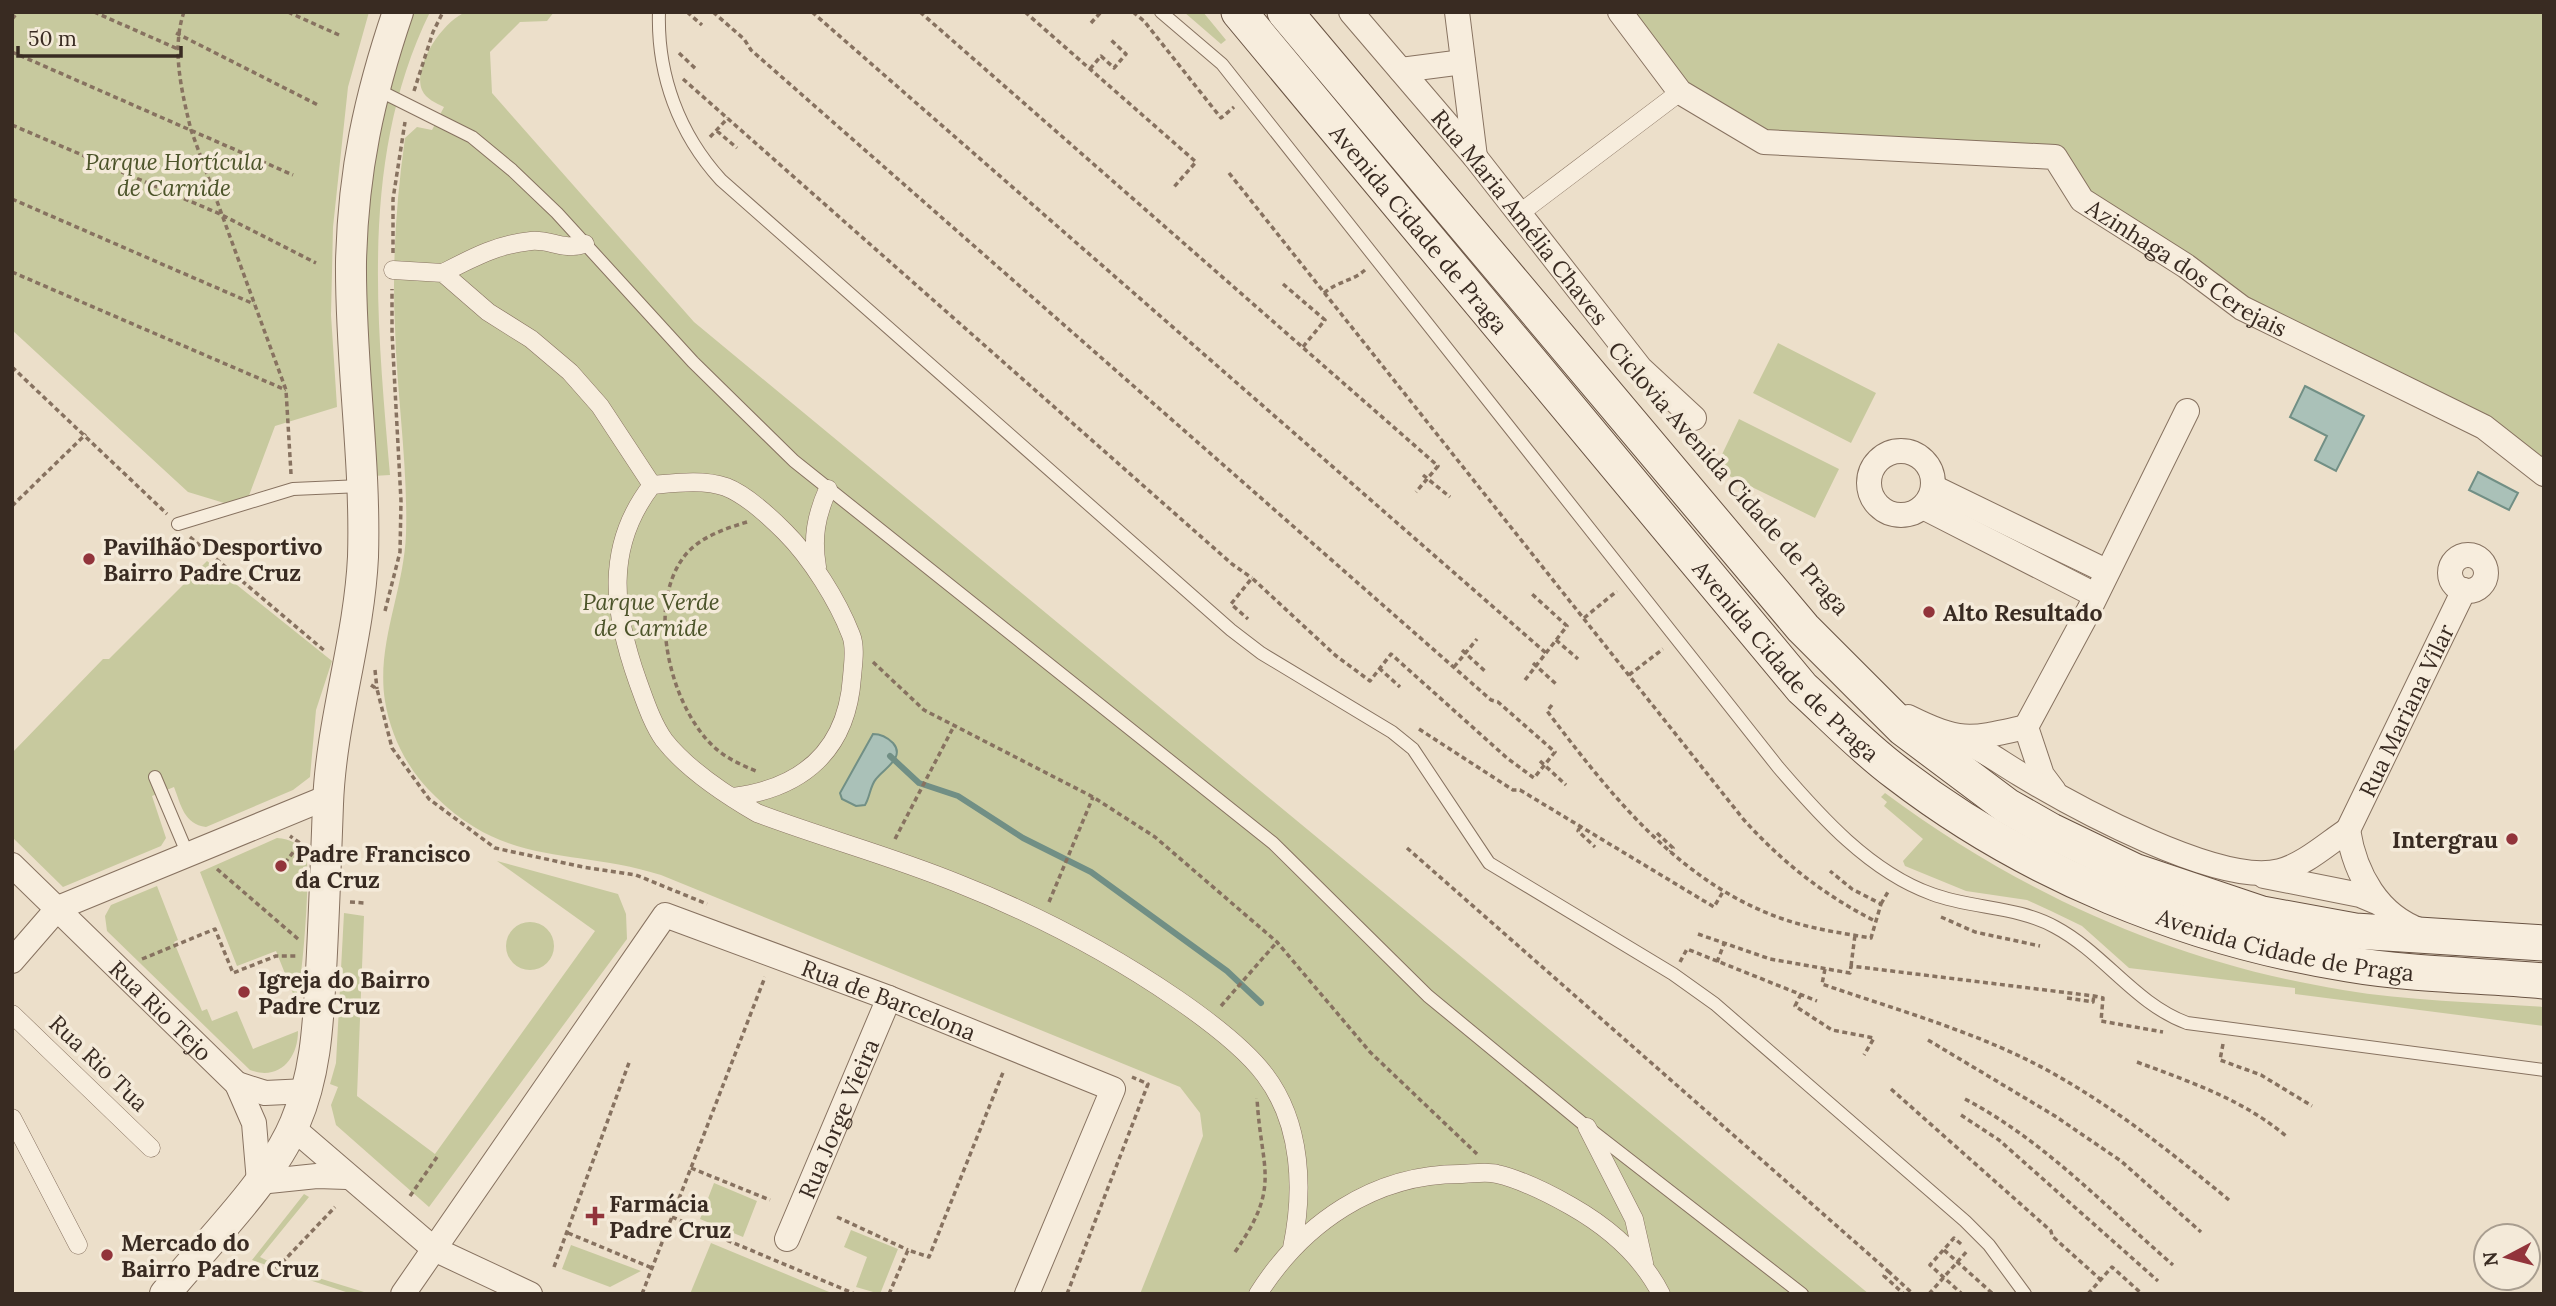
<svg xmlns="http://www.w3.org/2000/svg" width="2556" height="1306" viewBox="0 0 2556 1306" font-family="Lora,serif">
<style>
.green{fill:#c7c99e}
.water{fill:#aac1b8;stroke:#718f85;stroke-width:2}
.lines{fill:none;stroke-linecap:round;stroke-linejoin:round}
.stream{stroke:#718f85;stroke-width:6}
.service-casing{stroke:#877260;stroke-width:14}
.pedestrian-casing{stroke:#877260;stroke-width:19}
.minor-casing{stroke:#877260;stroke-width:26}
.tertiary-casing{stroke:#877260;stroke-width:32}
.secondary-casing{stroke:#695343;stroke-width:37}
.path{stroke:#877260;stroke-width:3.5;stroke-dasharray:5 3.5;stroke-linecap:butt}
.service{stroke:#f7eddd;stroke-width:12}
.pedestrian{stroke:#f7eddd;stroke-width:18}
.minor{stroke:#f7eddd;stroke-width:24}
.tertiary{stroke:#f7eddd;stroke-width:30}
.secondary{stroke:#f7eddd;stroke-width:35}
.path-bridge{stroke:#877260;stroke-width:3.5;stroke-dasharray:5 3.5;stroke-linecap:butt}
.poi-dot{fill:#92343b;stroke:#f4ead9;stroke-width:2.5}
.labels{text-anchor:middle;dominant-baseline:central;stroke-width:7;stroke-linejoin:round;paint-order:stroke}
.park-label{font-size:23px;font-style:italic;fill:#4c542a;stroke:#f4ead9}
.street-label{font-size:23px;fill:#392b22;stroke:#f4ead9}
.poi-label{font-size:23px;font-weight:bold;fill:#392b22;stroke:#f4ead9;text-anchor:start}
</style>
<rect width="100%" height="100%" fill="#ecdfca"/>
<path class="green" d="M12,12h357l-21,75 -15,140 -2,88 6,92 -62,19 -31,83 -56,-17 -176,-162z
M411,12h19c-71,145 -53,308 -40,463l-17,1 -12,-203 13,-141z
M466,12h88l-7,9 -27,1 -30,30 2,41 202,229 1175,972h-729l63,-158 -3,-23 -20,-26 -519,-212c-85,-27 -153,-7 -225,-78 -27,-25 -45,-59 -51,-96 -9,-57 19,-110 21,-167 2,-69 -9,-137 -11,-206 -3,-63 1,-127 10,-190l12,-11 15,3 12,-23c-8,-4 -18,-8 -22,-17 -10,-24 22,-70 44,-78z
M1184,12h19l23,28 -5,4z
M1628,12h916v458l-313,-180 -139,-95 -34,-47 -291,-14 -81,-48z
M1778,343l98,50 -25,50 -98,-50z
M1739,419l100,50 -24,49 -100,-49z
M207,561l125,100 -16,49 -6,67 -17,13 -87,37c-22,-3 -25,-22 -32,-40l-22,9 14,42 -5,8 -98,41 -51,-50v-84l91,-94h6z
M1885,793c136,101 290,170 458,197 65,11 134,12 201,17v19l-249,-32v-6l-166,-20 -47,-42 -31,-15 -24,-11 -61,-9 -61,-25 -2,-5 20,-22 -39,-33 3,-4 -6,-5z
M277,838c13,1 25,6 29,20 5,12 -4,132 -10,143l-20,-50 -39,15 -37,-94z
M497,861l121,33 8,20 1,25 -198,268 -93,-82 -5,-20 7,-18 -8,-3 6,-21 8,-150 20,3 -7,180 78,58 160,-223z
M157,886l21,54 -4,2 28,69 5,-2 5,12 25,-10 16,38 45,-18c0,28 -19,50 -48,39l-143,-139 -2,-15 6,-11z
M506 946a24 24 0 1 1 48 0a24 24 0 1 1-48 0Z
M714,1183l43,18 -14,36 -43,-18z
M304,1194l5,3 -49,60 12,6 -3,3 -17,-6z
M851,1230l47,19 -18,45 -24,-7 11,-30 -23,-10z
M711,1243l123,51h-144z
M571,1245l70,26 -31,16 -48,-18z
M286,1268l78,24 -1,2h-11l-70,-23z"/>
<path class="water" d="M2305,386l59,30 -28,55 -21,-11 12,-24 -37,-19z
M2478,472l40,21 -9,17 -40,-20z
M873,734c8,0 14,3 20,9 13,15 -10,26 -17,36 -6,7 -6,18 -11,26l-9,1 -14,-7 -2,-6z"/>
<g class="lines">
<path class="stream" d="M890,756l29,27 39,13 65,42 68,34 136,99 34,32"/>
<g class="service-casing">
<path id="service" d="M659,12c-2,63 20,122 62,168l510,450 30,23 131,79 21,17 76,114 184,111 42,30 250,217 24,24 36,49
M1161,12l61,52 556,703c42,49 92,105 154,127 40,15 85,12 123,33 49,26 80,77 132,96l357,47
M374,88l98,49 40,33 45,43 136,149 101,99 479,382 155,153 159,131 215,167
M178,524l115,-35 68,-3
M155,777l33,78"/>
</g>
<g class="pedestrian-casing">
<path id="pedestrian" d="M1520,213l160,-121
M585,244c-23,7 -34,-5 -54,-3 -33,3 -59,17 -88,32l45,39 43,27 39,33 30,34 52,79
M393,270l50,3
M817,567c-5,-29 -1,-51 11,-78
M733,797c70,-9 114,-47 119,-120 1,-13 4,-30 -1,-42 -13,-34 -40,-77 -66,-103 -15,-15 -38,-37 -59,-45 -23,-8 -51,-4 -74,-2 -48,62 -39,127 -14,197 7,19 14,41 26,58 22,28 62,55 93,73 66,25 134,43 200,70 76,30 153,70 220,116 29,20 67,48 88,76 37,49 39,116 27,173
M12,1014l139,134
M12,1118l66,127
M1587,1127l47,92 10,44
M1258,1294c45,-71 116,-120 202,-120 12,0 26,-3 37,0 26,6 51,19 74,32 37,21 70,49 90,88"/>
</g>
<g class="minor-casing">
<g id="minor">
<path id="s1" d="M1351,12l124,145 165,211 54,50"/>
<path d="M1457,12l18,145"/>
<path id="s2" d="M1620,12l60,80 84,50 291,15 27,43 104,66 56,42 242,119 60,47"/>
<path d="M1401,70l62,-8"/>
<circle cx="1901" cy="483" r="32"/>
<path d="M1933,487l173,84"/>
<path d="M1923,507l172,88"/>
<circle cx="2468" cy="573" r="18"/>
<path d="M1908,717c53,26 61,23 118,10l16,48 12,16"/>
<path d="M2026,727l63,-117 98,-199"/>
<path d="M1955,738c24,8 43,23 65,36 53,32 200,113 260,97 24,-6 48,-28 68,-41 7,44 30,86 74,101"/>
<path id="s3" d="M2348,830l116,-240"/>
<path id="s4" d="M12,865l225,219 17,39 5,59 58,-6 30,1"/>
<path d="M2264,876l96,19 19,8"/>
<path d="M12,961l46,-53 270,-111"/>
<path d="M237,1084l28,9 42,-2"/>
<path d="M293,1128l141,121 96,45"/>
<path id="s5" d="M787,1239l102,-241"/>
<path id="s6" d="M403,1294l262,-379 224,83 224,91 -86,205"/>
</g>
</g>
<g class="tertiary-casing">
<path id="tertiary" d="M165,1294c41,-50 106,-113 130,-171 21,-49 23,-98 26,-151 3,-56 5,-112 7,-168 3,-83 31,-164 35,-247 3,-98 -13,-196 -12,-295 2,-90 18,-165 47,-250"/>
</g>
<g class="secondary-casing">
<g id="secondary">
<path id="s7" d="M1239,12l563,676c31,28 61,60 95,85 130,100 289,165 451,191 64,11 131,11 196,17"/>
<path d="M1285,12l518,616 100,100 104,78 44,25 83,40 128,43 93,17 189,12"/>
</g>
</g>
<path class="path" d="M94,12l84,37
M184,12c-13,37 -2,81 7,118l95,260 5,84
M288,12l51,23
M687,12l15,13
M713,12l31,27 7,11 740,650 7,2 57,50 -21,26 -27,-20 -116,-104 -21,27 -35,-26 -83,-77 -21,26 17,15
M812,12l734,641
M920,12l518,454 -22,26
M1025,12l171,150 -23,26
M1133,12l11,9 77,97 13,-11
M12,19l6,-7
M1091,23l10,-11
M176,33l144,73
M12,52l281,123
M679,53l18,17
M1090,69l11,-13 13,12 12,-14 -16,-15
M683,79l549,485 20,14
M414,91l19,-59 10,-20
M12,125l208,89 96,49
M717,131l20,17
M710,137l18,-19
M1229,173l515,647c39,43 80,75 131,101
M12,199l242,105
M393,253v-54l12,-77
M12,272l274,118
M1283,284l42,36 -23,28
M1324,293c16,-13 27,-11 41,-23
M12,367l155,147
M1423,475l27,22
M12,506l74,-72
M747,522c-23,7 -50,16 -64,36 -37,51 -12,149 31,189 12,11 27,18 42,24
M190,537l136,115
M385,611l15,-59 1,-51 -9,-168v-44
M1584,618l33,-27
M1556,640l22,19
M1462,650l25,23
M873,662l51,48 169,87 62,40 122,105 93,110 107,102
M1533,663l23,21
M1454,667l23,-28
M1379,668l21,19
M375,670l2,19
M1629,675l34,-26
M1525,680l42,-54 -35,-32
M371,685l6,4 15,59 37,51 66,49 88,19 53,8 71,29
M1552,705l-5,6c64,84 132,172 236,208 29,10 58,14 88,19l10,-34 -29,-15 -22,-18
M1419,729l94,61h7l194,117 10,-17
M1540,761l26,24
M1580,827l-2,4 17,16
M1657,833l16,15 -3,4
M895,839l59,-113
M1407,848l481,423 -4,5 20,18
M285,863l15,-20 -10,-7
M217,869l81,70
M350,902l15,1
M1049,902l44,-105
M1881,904l8,-14
M1941,917l34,15 65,14
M1698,934l72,25 80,14 1,-7 243,30 9,2 -2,23 62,11
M142,959l73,-30 18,44 43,-17h22
M1680,962l7,-13 130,52
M1717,962l7,-18
M1851,966l4,-31
M1825,969l-3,15c75,26 155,48 225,86 70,39 121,80 182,130
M1801,994l-6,12 37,24 42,8 -10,17
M2067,998l26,4 1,-6
M1221,1006l56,-64
M1928,1040l127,76 66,45 80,71
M2223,1044l-3,16 41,15 51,31
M2137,1062c53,20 105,37 149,74
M1891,1089l160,142 1,5 49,44
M1965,1099c78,41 141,108 208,166
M1961,1115l38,25 159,141
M691,1168l79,32
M410,1196l27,-39
M672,1217l183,77
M837,1217l71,33
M568,1233l84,35
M1961,1244l-7,-6 -24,27 32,29
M1944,1250l49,44
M1235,1252c47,-67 26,-81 22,-154
M554,1267l76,-207
M276,1269l59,-62
M1888,1271l25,23
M642,1294l123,-317
M889,1294l19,-44 21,7 75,-187
M1067,1294l81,-210 -16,-7
M2088,1294l24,-27 30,27"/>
<use href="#service" class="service"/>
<use href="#pedestrian" class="pedestrian"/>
<use href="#minor" class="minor"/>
<use href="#tertiary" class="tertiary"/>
<use href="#secondary" class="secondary"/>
<path class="path-bridge" d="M1929,1294l39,-44"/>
</g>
<g class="poi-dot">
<circle cx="89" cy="559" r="7"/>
<circle cx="1929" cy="612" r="7"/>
<circle cx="2512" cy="839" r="7"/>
<circle cx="281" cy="866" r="7"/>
<circle cx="244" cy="992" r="7"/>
<path d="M591.5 1205.5h7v7h7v7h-7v7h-7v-7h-7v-7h7z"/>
<circle cx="107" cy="1255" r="7"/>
</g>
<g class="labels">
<g class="park-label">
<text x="174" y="161">Parque Hortícula<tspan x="174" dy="26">de Carnide</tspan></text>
<text x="651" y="601">Parque Verde<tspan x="651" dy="26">de Carnide</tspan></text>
</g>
<g class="street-label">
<text stroke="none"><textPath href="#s1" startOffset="266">Rua Maria Amélia Chaves</textPath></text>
<text stroke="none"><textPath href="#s7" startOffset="282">Avenida Cidade de Praga</textPath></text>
<text stroke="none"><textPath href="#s2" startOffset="665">Azinhaga dos Cerejais</textPath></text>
<text transform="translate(1729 478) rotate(49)">Ciclovia Avenida Cidade de Praga</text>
<text stroke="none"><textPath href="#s7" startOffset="849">Avenida Cidade de Praga</textPath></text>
<text stroke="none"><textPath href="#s3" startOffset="133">Rua Mariana Vilar</textPath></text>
<text stroke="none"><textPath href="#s7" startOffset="1437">Avenida Cidade de Praga</textPath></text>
<text stroke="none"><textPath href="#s6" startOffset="700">Rua de Barcelona</textPath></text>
<text stroke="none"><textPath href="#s4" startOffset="208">Rua Rio Tejo</textPath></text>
<text transform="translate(99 1063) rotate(44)">Rua Rio Tua</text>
<text stroke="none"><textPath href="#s5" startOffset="131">Rua Jorge Vieira</textPath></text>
</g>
<g class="poi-label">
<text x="103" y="546">Pavilhão Desportivo<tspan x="103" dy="26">Bairro Padre Cruz</tspan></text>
<text x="1943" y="612">Alto Resultado</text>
<text x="2498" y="839" text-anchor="end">Intergrau</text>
<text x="295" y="853">Padre Francisco<tspan x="295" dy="26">da Cruz</tspan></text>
<text x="258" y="979">Igreja do Bairro<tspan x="258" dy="26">Padre Cruz</tspan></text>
<text x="609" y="1203">Farmácia<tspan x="609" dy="26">Padre Cruz</tspan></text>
<text x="121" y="1242">Mercado do<tspan x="121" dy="26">Bairro Padre Cruz</tspan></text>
</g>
</g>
<rect width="2556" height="1306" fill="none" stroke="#392b22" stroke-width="28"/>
<g transform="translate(2507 1257) rotate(263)"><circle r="33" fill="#f4ead9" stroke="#a99e90" stroke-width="2"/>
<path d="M0-5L12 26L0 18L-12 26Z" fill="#92343b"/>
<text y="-10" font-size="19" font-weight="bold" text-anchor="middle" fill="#392b22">N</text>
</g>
<path d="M18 46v10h163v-10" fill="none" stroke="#392b22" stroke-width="3.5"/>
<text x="28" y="46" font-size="21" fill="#392b22" stroke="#f4ead9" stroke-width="5" paint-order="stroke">50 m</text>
</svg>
